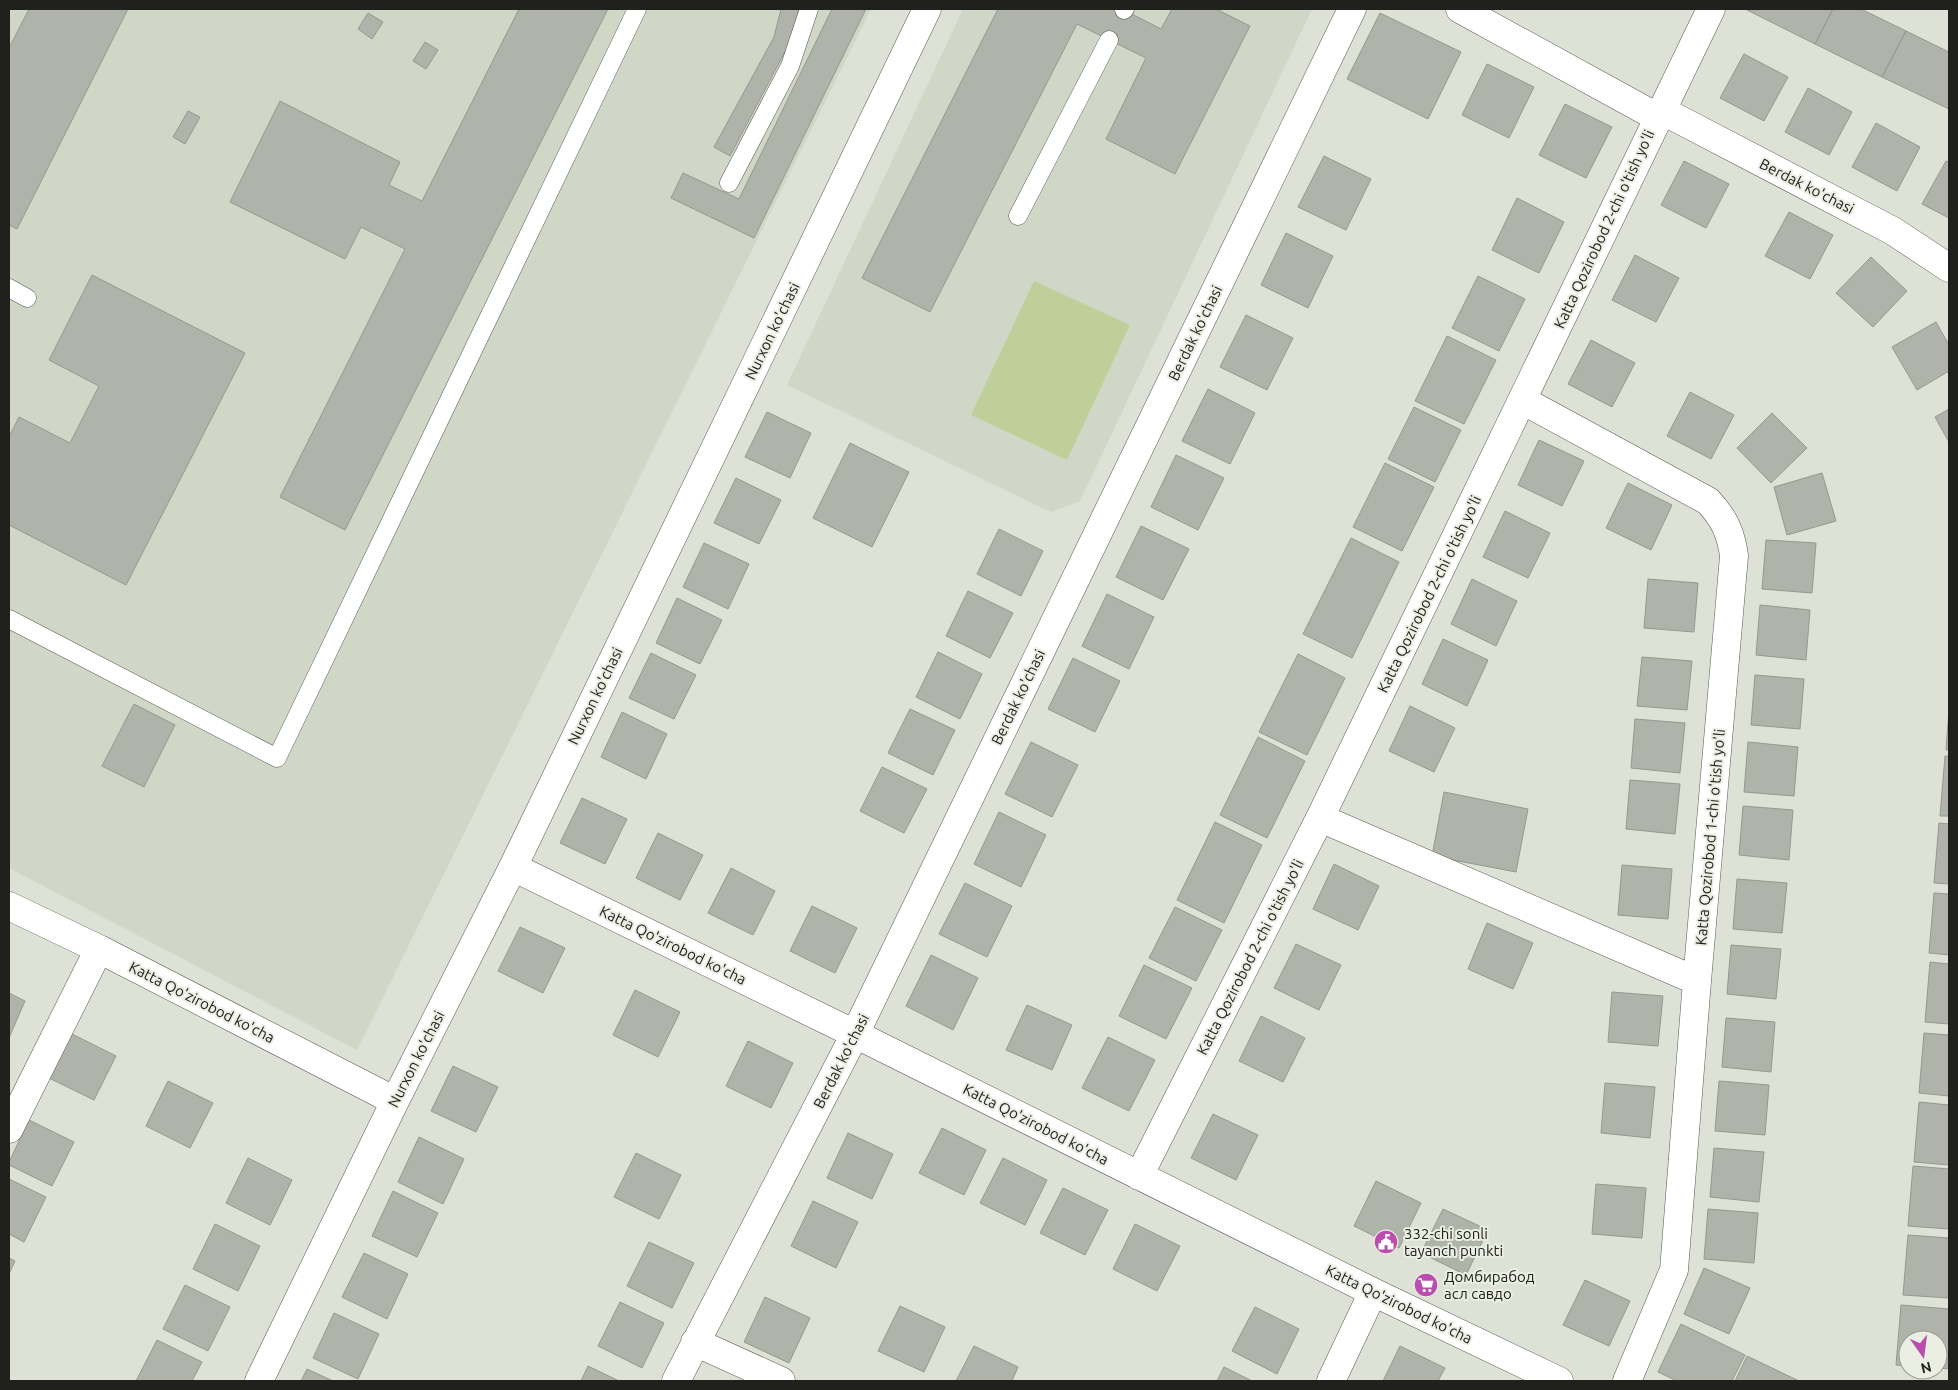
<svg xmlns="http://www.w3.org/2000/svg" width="1958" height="1390" viewBox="0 0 1958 1390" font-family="Ubuntu,sans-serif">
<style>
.built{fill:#d1d7c6}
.green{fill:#becf99}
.building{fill:#afb3a9;stroke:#94988e}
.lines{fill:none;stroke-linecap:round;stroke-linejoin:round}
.service-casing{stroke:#575b51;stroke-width:19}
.minor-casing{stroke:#575b51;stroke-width:29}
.service{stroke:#fff;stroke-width:18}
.minor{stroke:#fff;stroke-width:28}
.labels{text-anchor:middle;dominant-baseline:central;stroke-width:4;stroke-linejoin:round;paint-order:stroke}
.street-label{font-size:15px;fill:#20211d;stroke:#eaeee3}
.poi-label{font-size:15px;fill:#20211d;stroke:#eaeee3;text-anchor:start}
</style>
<rect width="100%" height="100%" fill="#dde1d6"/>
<path class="built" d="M9,9h862l-514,1041 -348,-182z
M963,9h349l-232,492 -29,11 -264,-127z"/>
<path class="green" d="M1034,281l96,44 -63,135 -96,-45z"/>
<path class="building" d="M29,9h99l-111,220 -8,-4v-177z
M519,9h89l-263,521 -65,-33 125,-248 -44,-22 -16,32 -115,-57 50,-101 120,61 -11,23 33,16z
M781,9h18l-10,35 -59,112 -16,-9 60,-110z
M832,9h34l-112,229 -83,-40 12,-25 56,26z
M998,9h124l39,20 11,-20h44l34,17 -75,148 -69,-35 40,-81 -69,-34 -147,288 -68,-34z
M1747,9h86l-18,35 -68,-34z
M1833,9h28l45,22 -24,46 -67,-33z
M368,13l15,9 -11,17 -14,-10z
M1380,13l81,39 -33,67 -81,-40z
M1906,31l43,21v57l-67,-32z
M425,42l13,8 -12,19 -13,-8z
M1744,54l44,23 -24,44 -44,-23z
M1487,64l47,23 -25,51 -47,-23z
M1808,88l44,24 -23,43 -44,-23z
M1565,104l47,23 -26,51 -47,-23z
M188,111l12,6 -15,27 -12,-7z
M1876,123l44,24 -23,44 -45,-24z
M1324,156l47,23 -25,51 -48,-23z
M1684,161l45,23 -23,44 -45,-23z
M1946,161l3,1v56l-27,-14z
M1517,198l47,24 -25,51 -47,-23z
M1789,212l44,23 -23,44 -45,-23z
M1286,233l47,23 -25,52 -47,-23z
M1635,255l44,23 -23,44 -44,-22z
M1871,257l36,34 -34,36 -37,-34z
M92,275l153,78 -119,232 -117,-60v-88l10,-20 51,26 29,-57 -50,-26z
M1478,276l47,23 -26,52 -47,-23z
M1246,315l47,23 -26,52 -47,-23z
M1936,322l13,23v26l-32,19 -25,-43z
M1447,336l49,24 -32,64 -49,-23z
M1591,340l44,23 -23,44 -44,-23z
M1208,389l47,24 -25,51 -48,-23z
M1690,392l44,23 -23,44 -44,-23z
M1414,407l47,23 -26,52 -47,-23z
M1949,409v33l-14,-25z
M767,412l44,21 -21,45 -45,-21z
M1772,413l35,35 -36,35 -34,-35z
M1539,440l45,21 -22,45 -44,-21z
M850,443l59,29 -37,75 -59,-29z
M1176,455l48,23 -26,52 -47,-23z
M1385,463l49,24 -32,64 -49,-24z
M1822,473l14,48 -49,14 -13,-48z
M736,478l45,22 -22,44 -45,-21z
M1628,483l44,22 -21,45 -45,-22z
M1505,511l45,22 -22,45 -45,-21z
M1141,526l48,23 -26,51 -47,-23z
M999,529l44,22 -22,45 -44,-22z
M1351,538l48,24 -47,96 -49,-24z
M1766,540l50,3 -4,50 -50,-4z
M704,543l45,21 -21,45 -45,-22z
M1472,579l45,22 -21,45 -45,-22z
M1648,579l50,4 -4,49 -50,-4z
M968,591l45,22 -23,45 -44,-22z
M1107,594l47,23 -25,52 -47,-23z
M677,598l45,22 -22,44 -44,-21z
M1760,605l50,5 -4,50 -50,-5z
M1443,639l45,21 -21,46 -45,-22z
M938,652l44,22 -22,45 -44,-22z
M651,653l45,22 -22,44 -45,-21z
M1298,654l47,24 -38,77 -48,-23z
M1642,657l50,4 -5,49 -50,-4z
M1073,658l47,23 -25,51 -47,-23z
M1755,675l49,4 -4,50 -49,-4z
M134,704l41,21 -31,62 -42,-21z
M1410,706l45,22 -21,44 -45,-21z
M910,709l45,21 -22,45 -45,-22z
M1949,710v40h-3z
M622,712l45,22 -21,45 -45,-22z
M1635,719l50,4 -5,50 -49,-5z
M1258,737l47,24 -38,77 -47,-23z
M1031,742l47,23 -26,52 -47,-23z
M1748,742l50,5 -4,49 -50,-4z
M1945,756h4v60h-9z
M882,767l45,22 -23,44 -44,-22z
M1630,780l50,4 -5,50 -49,-5z
M1444,792l84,17 -12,63 -84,-16z
M582,798l45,21 -22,45 -45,-21z
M1743,806l50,4 -4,50 -50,-5z
M999,812l47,23 -25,52 -47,-23z
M1215,822l47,23 -38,78 -47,-23z
M1939,823l10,1v60l-15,-1z
M658,833l45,22 -23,45 -44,-22z
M1334,864l45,22 -21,44 -45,-21z
M1622,865l50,4 -4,50 -50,-4z
M731,868l44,23 -22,44 -45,-22z
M1737,879l50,4 -5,50 -49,-4z
M965,883l47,23 -25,51 -48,-23z
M1934,893l15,1v61l-20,-2z
M812,906l45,22 -22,45 -45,-22z
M1175,907l47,23 -26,51 -47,-23z
M1487,923l46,20 -20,46 -45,-20z
M520,927l45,21 -22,45 -45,-22z
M1296,944l45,21 -22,45 -45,-22z
M1731,945l50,4 -5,50 -49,-5z
M931,955l47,23 -25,52 -47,-24z
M1930,962l19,2v60l-24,-2z
M1144,965l48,23 -26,51 -47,-23z
M635,990l45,22 -22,45 -45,-22z
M1612,992l51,4 -5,50 -50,-4z
M9,993l16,8 -16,37z
M1027,1005l45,20 -20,45 -46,-20z
M1261,1016l44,22 -22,44 -44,-21z
M1726,1018l49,4 -4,50 -49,-5z
M1924,1033l25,2v61l-30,-3z
M72,1034l44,22 -22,44 -45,-22z
M1108,1037l47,23 -26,51 -47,-23z
M748,1041l45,22 -22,45 -45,-22z
M453,1066l45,21 -22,45 -45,-21z
M168,1081l45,22 -23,45 -44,-22z
M1719,1081l50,4 -4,50 -50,-4z
M1605,1083l50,4 -5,51 -49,-5z
M1919,1102l30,3v60l-35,-3z
M1213,1114l45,21 -22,45 -45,-22z
M29,1120l45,22 -22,44 -43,-21v-3z
M942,1128l44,22 -22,45 -45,-22z
M848,1133l45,21 -21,45 -45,-21z
M419,1137l45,22 -21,45 -45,-22z
M1714,1148l50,4 -5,50 -49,-5z
M636,1153l45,22 -22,44 -45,-22z
M248,1158l44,22 -22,45 -44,-22z
M1003,1158l44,22 -22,45 -45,-22z
M1913,1166l36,3v60l-41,-3z
M9,1179l37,18 -22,45 -15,-8z
M1376,1181l45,22 -22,45 -45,-22z
M1596,1184l50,4 -4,50 -50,-4z
M1063,1188l45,22 -23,45 -45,-22z
M393,1191l45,22 -21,44 -45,-21z
M813,1201l45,21 -22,46 -45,-22z
M1443,1209l45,21 -22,45 -45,-22z
M1708,1209l50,4 -4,50 -50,-4z
M215,1224l45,22 -22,45 -45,-22z
M1135,1224l45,22 -23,45 -44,-22z
M1908,1235l41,3v60l-46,-3z
M649,1242l45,21 -22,45 -45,-22z
M364,1253l44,21 -21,45 -45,-22z
M9,1258l6,3 -6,13z
M1704,1268l46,20 -21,46 -45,-20z
M1585,1280l45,21 -21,45 -46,-21z
M185,1285l45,22 -22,44 -45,-22z
M765,1297l45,21 -21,45 -45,-21z
M620,1302l44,21 -22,45 -44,-22z
M1901,1305l48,4v60l-11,-1v-28h-30v26l-12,-1z
M900,1306l45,21 -21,45 -46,-21z
M1255,1307l44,22 -22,45 -45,-23z
M334,1313l45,21 -21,45 -45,-21z
M1681,1324l64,31 -13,26h-55l-19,-9z
M157,1340l45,22 -10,19h-56z
M974,1346l44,21 -6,14h-56z
M1400,1346l45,22 -7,13h-55z
M1747,1356l52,25h-64z
M588,1366l31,15h-38z
M1224,1367l28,14h-35z
M307,1369l26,12h-32z"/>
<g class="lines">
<g class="service-casing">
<path id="service" d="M1124,10l1,-1
M729,183l61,-117 19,-57
M1018,216l91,-176
M9,288l18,10
M9,619l268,139 360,-749"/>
</g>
<g class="minor-casing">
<path id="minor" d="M1460,9l197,108
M1661,110l232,121 56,37
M1522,400l186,101c16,17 23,32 26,55l-37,425 -23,289 -47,111
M1320,818l377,163
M513,867l342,167 518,258 186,89
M9,906l90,43 296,152
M9,1129l90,-180
M1139,1176l181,-358 391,-809
M695,1342l86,39
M259,1381l136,-280 118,-234 414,-858
M676,1381l179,-347 497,-1025
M1331,1381l42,-89"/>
</g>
<use href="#service" class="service"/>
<use href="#minor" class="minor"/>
</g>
<defs>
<g id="civic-disc" transform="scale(1.25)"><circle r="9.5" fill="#ba4dad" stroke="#eaeee3"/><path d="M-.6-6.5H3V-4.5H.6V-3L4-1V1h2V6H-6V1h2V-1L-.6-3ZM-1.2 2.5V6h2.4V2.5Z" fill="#fff"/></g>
<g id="supermarket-disc" transform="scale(1.25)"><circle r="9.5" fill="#ba4dad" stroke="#eaeee3"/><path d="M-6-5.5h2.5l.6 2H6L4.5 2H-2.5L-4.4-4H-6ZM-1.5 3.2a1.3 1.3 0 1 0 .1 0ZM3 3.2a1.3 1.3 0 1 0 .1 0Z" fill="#fff"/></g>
</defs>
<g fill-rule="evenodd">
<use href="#civic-disc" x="1386" y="1242"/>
<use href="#supermarket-disc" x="1426" y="1285"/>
</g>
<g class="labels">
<g class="street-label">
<text transform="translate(1807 186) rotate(27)">Berdak ko'chasi</text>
<text transform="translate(1604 229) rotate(-65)">Katta Qozirobod 2-chi o'tish yo'li</text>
<text transform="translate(772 331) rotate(-64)">Nurxon ko'chasi</text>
<text transform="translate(1195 333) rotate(-64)">Berdak ko'chasi</text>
<text transform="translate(1429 594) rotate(-64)">Katta Qozirobod 2-chi o'tish yo'li</text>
<text transform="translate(595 696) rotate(-64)">Nurxon ko'chasi</text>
<text transform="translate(1018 697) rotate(-64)">Berdak ko'chasi</text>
<text transform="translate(1710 837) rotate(-85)">Katta Qozirobod 1-chi o'tish yo'li</text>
<text transform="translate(673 945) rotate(26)">Katta Qo'zirobod ko'cha</text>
<text transform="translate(1250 957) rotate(-63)">Katta Qozirobod 2-chi o'tish yo'li</text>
<text transform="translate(202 1002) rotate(27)">Katta Qo'zirobod ko'cha</text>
<text transform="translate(416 1059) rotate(-63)">Nurxon ko'chasi</text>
<text transform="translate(841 1061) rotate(-63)">Berdak ko'chasi</text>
<text transform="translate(1036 1124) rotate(27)">Katta Qo'zirobod ko'cha</text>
<text transform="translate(1399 1304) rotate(26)">Katta Qo'zirobod ko'cha</text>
</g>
<g class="poi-label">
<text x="1404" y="1233">332-chi sonli<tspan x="1404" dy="17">tayanch punkti</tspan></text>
<text x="1444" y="1276">Домбирабод<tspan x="1444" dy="17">асл савдо</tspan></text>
</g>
</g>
<rect width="1958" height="1390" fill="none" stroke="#20211d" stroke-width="20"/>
<g transform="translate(1923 1355) rotate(166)"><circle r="24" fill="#eaeee3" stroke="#999c94"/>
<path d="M0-4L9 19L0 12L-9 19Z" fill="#ba4dad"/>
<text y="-8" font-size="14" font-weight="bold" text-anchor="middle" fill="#20211d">N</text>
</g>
</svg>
